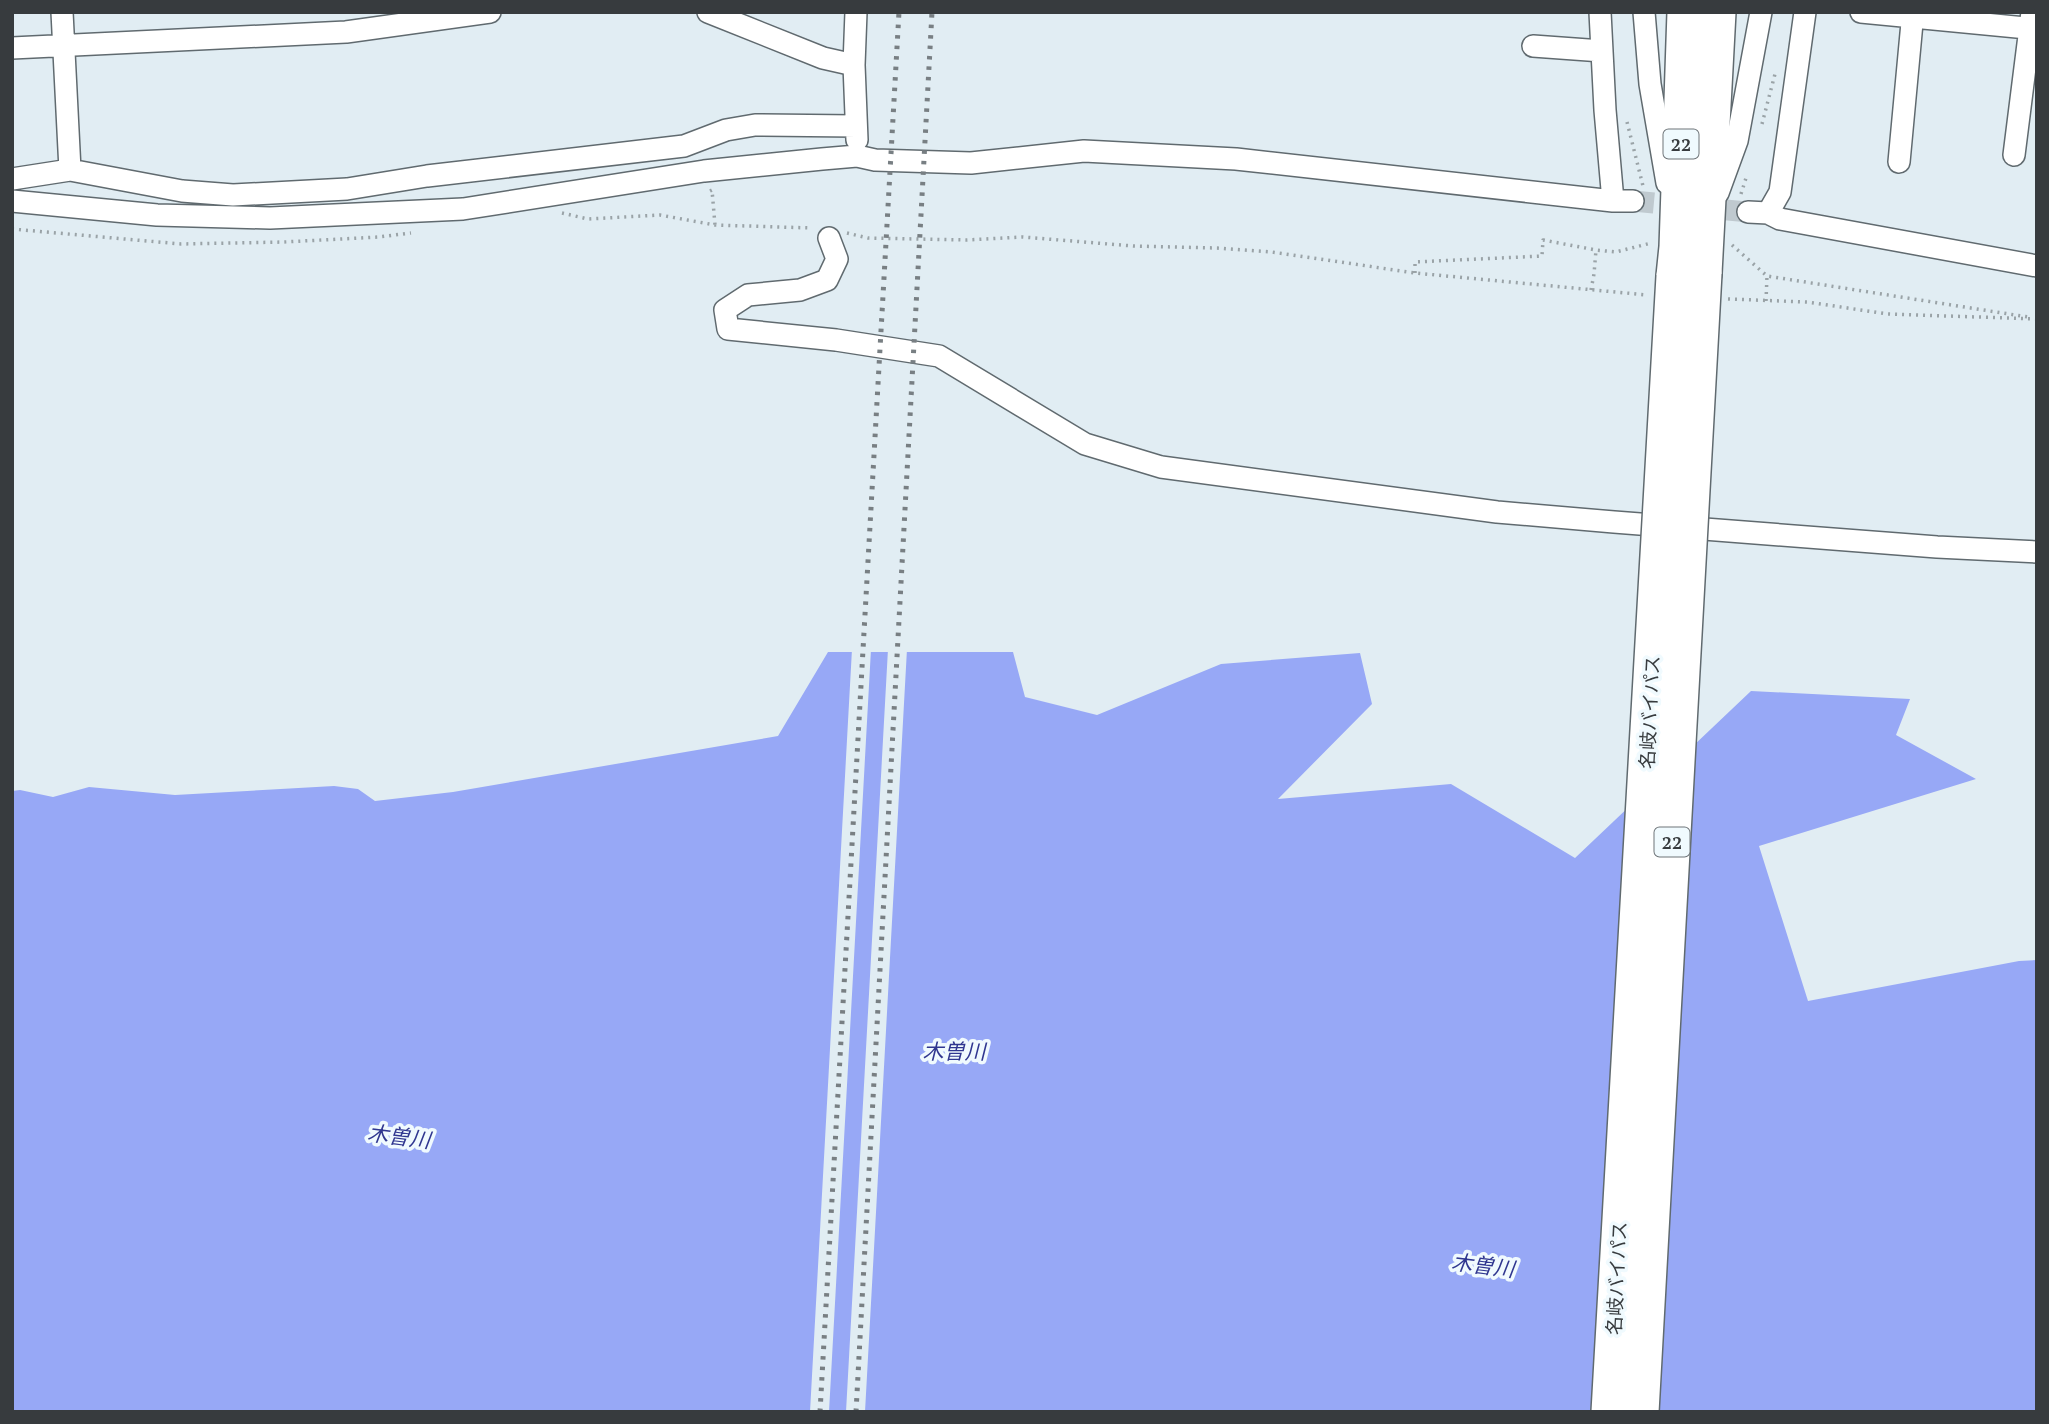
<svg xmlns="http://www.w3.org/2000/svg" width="2049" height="1424" viewBox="0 0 2049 1424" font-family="'PT Serif','Noto Sans JP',serif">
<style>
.water{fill:#97a8f6}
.pier{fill:#e1edf3}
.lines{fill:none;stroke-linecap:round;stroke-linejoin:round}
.minor-tunnel{stroke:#bfc9cf;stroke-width:21;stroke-dasharray:21 10;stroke-linecap:butt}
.minor-casing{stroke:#606a6f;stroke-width:24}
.trunk-casing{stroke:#606a6f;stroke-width:38}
.path{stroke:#9aa3a7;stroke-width:3.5;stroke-dasharray:2 5;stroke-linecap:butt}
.minor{stroke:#fff;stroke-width:21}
.trunk{stroke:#fff;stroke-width:35}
.rail{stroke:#787f83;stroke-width:5;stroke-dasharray:3.5 7;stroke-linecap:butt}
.trunk-bridge-casing{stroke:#606a6f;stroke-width:38;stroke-linecap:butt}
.trunk-bridge{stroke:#fff;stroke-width:35}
.labels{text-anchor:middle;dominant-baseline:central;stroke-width:7;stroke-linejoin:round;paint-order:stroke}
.shield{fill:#f0fafe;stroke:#6e7478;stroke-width:2}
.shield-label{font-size:18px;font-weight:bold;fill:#373b3e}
.street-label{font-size:19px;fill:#373b3e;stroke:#f0fafe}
.water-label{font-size:21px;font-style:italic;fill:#303790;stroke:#f0fafe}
</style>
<rect width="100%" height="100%" fill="#e1edf3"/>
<path class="water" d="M828,652h185l12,45 72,18 124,-51 139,-11 12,51 -94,95 173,-15 124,74 176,-167 159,8 -14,36 80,44 -217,67 49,155 211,-40 18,-1v452h-2025v-621l8,-1 33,7 36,-10 86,8 159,-9 24,3 17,12 78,-9 325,-56z"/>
<path class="pier" d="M852,649h19l-42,763h-19z
M888,649h19l-42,763h-19z"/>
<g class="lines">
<path class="minor-tunnel" d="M1633,201l115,11"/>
<g class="minor-casing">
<path id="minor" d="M708,12l115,46 31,7
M856,12l-2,53 3,75
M1600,12l5,98 8,91
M1644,12l6,72 17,99
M1861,12l176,17
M1533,46l69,5
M12,48l334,-16 144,-20
M2014,155l18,-143
M1899,162l14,-150
M70,170l112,21 51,4 114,-6 80,-13 257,-30 42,-16 29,-5 101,1
M12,179l58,-9 -8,-158
M1718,193l19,-52 24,-129
M12,201l145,14 113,3 193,-9 241,-38 118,-12 35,-3 18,4 96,3 113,-12 152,8 377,42h20
M1748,212l20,1 12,6 257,47
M1768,213l12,-21 25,-180
M829,238l8,21 -10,21 -27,10 -52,5 -23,15 3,19 108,11 103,16 146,88 76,23 336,45 117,10 323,25 100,5"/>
</g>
<g class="trunk-casing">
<path id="trunk" d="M1704,273l14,-261
M1674,276l3,-29 8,-235"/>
</g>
<path class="path" d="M1627,122l16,64
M1762,124l13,-50
M710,191l2,-1 3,35
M1741,194l5,-16
M562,213l26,6 72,-4 55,10 97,3
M12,229l169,15 103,-2 94,-5 33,-4
M847,233l21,5 99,2 56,-3 110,9 84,2 55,4 143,21 232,22
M1732,245l35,31 261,41
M1415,273v-11l127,-6 1,-16 53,10 20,2 35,-9
M1591,290l3,-16 2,-24
M1728,299l79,3 81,12 149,5
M1766,301l1,-25"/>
<use href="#minor" class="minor"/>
<use href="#trunk" class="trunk"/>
<path class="rail" d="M820,1412l79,-1400
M856,1412l76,-1400"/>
<g class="trunk-bridge-casing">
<path id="trunk-bridge" d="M1609,1412l65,-1136
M1641,1412l63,-1139"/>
</g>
<use href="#trunk-bridge" class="trunk-bridge"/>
</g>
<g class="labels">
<g class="shield">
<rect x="1663.5" y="129.5" width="35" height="29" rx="5"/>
<rect x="1654.5" y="827.5" width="35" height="29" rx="5"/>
</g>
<g class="shield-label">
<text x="1681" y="144">22</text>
<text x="1672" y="842">22</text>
</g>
<g class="street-label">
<text transform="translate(1649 712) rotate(-87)">名岐バイパス</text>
<text transform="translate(1616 1278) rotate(-87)">名岐バイパス</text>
</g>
<g class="water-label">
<text x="954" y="1051">木曽川</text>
<text transform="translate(399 1136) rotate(7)">木曽川</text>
<text transform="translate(1483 1265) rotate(7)">木曽川</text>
</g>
</g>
<rect width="2049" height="1424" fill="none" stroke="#373b3e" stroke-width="28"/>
</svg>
